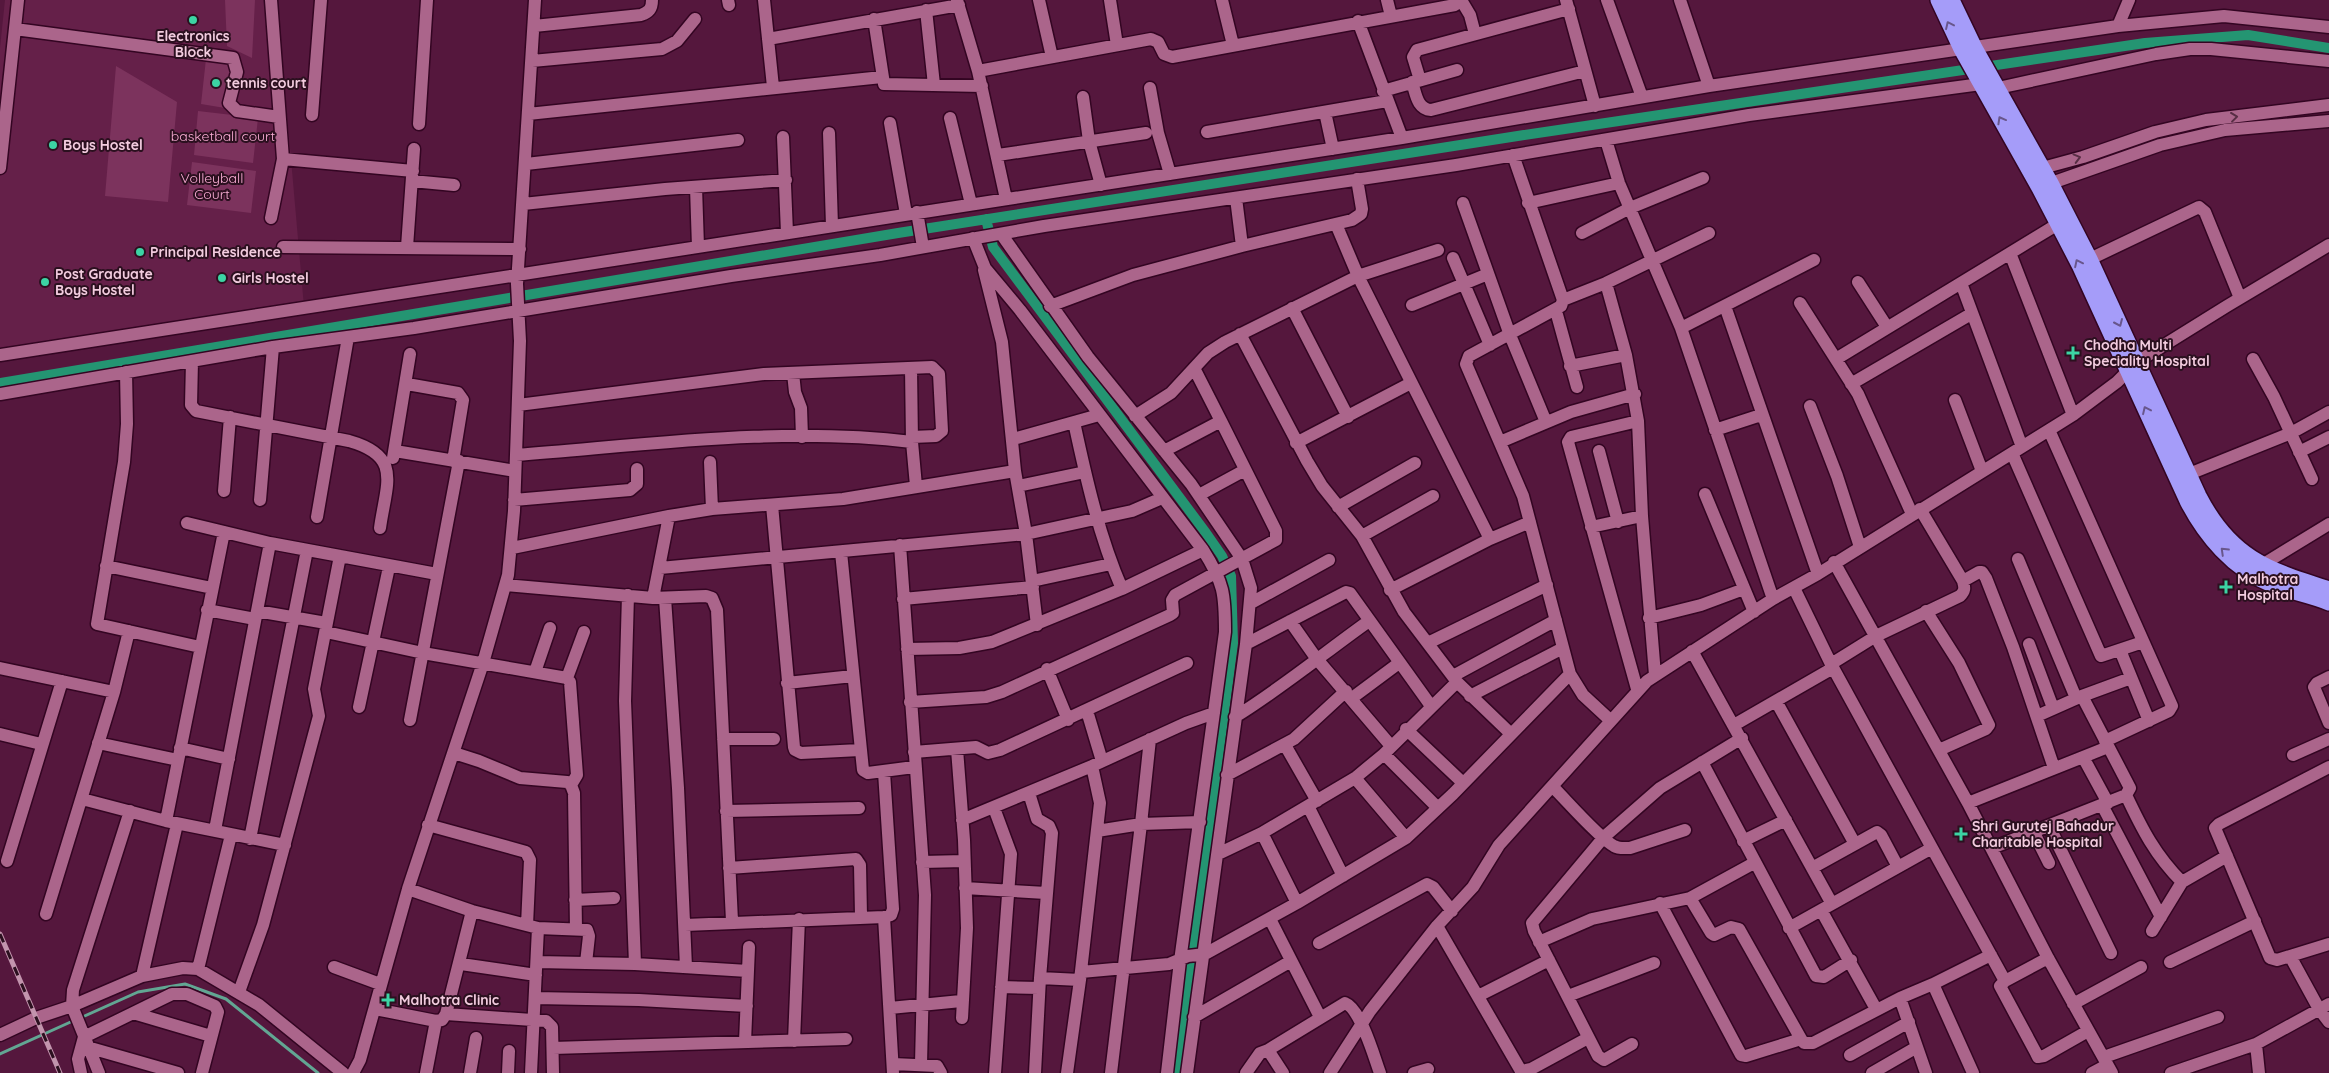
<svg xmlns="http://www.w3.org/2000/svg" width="2329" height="1073" viewBox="0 0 2329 1073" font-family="Quicksand,sans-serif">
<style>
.built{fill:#652049}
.green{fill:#7c335d}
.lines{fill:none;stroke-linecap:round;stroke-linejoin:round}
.stream{stroke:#62a693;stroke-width:3}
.canal{stroke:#249572;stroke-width:10}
.minor-casing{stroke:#330522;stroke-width:15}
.highway-casing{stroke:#330522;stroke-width:18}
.minor{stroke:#ab658b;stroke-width:12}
.highway{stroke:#a59cf9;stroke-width:15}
.rail-casing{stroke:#c294ad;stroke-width:5}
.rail{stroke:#2b101f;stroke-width:3;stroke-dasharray:9;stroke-linecap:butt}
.oneway{stroke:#68568c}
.oneway2{stroke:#582e45}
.poi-dot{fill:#3cd4a4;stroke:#2b101f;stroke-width:2}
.labels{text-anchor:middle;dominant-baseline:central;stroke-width:4;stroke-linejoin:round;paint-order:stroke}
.poi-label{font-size:14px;font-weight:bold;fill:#f3ccdf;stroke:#2b101f;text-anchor:start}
.park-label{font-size:14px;fill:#fcafd7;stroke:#2b101f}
</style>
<rect width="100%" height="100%" fill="#55173d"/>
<path class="built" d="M5,0h272l27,307 -304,45v-304z"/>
<path class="green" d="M225,0h30l-3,58 -25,-12z
M206,59l26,3 -7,46 -24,-4z
M116,66l61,36 -9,100 -63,-6z
M198,111l60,7 -5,45 -59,-8z
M192,162l64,9 -5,42 -64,-8z"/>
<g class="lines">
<path class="stream" d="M80,1018l58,-26 47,-8 41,15 92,74
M0,1054l75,-34"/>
<path class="canal" d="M986,219l7,28 213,286 16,23 9,20 2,67 -56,430
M0,383l898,-150 626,-98 621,-92 103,-8 81,13"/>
<g class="minor-casing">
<path id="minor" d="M271,0l12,159 -12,59
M728,0l1,5
M764,0l9,87
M957,0l21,71 28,128
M1039,0l13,57
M1110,0l7,45
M1222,0l11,45
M1387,0l4,16
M1461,0l9,15 5,19
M1566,0l29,106
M1607,0l35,97
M1680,0l29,86
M926,10l8,75
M874,19l10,65 98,2
M1358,21l44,117
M534,26l107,-11c8,-3 11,-6 11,-15
M2118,26l11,-26
M15,29l218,29 4,14 -8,31 8,8 42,6
M768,39l191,-34
M532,61l130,-12 15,-8 18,-22
M978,71l173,-32 7,3 6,12 8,3 283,-52 6,-5
M1420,80l-7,-23 4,-7 152,-41
M1412,82c4,12 5,27 19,28l154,-39
M1150,88l8,45 12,41
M1998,88l158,-34 34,-5h21l118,12
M1383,91l74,-21
M1083,97l6,44 12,44
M1325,112l8,37
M528,114l354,-37
M312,115l9,-115
M950,118l21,86
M890,123l16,91
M419,124l8,-124
M1207,132l180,-31
M829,133l3,93
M783,137l4,96
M1606,140l13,43 62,145 92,271
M998,155l148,-22
M1513,155l50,145 -2,6 -92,50 -3,8 57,132 47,178 13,21 27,25
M283,159l130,12
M526,164l212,-24
M0,168l18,-168
M2035,170l48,-13 72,-25 51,-12 123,-15
M412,181l42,4
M2043,186l117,-41 65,-15 104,-9
M696,187l2,60
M1236,198l6,48
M1463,203l47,132 36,87
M1528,203l91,-20
M523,204l142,-15 121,-9
M917,212l6,35
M1336,224l22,52 132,263
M1582,233l48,-25 73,-30
M1002,235l86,122 103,127 51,75 9,29 -5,56 -59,429
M973,238l12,30 35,42 183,240c21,33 22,44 22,82l-45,329 -13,112
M283,247l237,2
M407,247l7,-98
M2010,253l63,162
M1453,258l37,87
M2090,259l109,-52 6,5 35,86
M984,270l18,72 13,129 11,63 11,91
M1858,282l29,45
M1606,283l20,72 12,66 4,95 13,159
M1961,283l61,164
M1563,300l43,-17 103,-50
M1800,303l58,91 54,120
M1412,305l76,-31
M1050,306l83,-31 109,-29 110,-26 9,-6 1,-5 -5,-30
M1725,306l93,268
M1292,308l56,109
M1556,311l21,76
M1681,328l133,-68
M1240,334l67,127 15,25 40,50 42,76 53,70 53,51
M0,355l1402,-217 307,-52 409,-60 106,-10 105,11
M1836,359l222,-135
M2253,359l21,38 38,82
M192,361l-1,44 5,6 153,30c54,15 37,43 31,87
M1570,366l56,-11
M911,368l1,74 4,44
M126,372l1,52 -3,38 -27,162 103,23
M793,373l2,19 6,16 1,29
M407,384l51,9 5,7 -10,61
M1851,384l120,-70
M0,394l273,-47 141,-19 317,-52 149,-21 164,-29 412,-61 293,-50 232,-31
M1955,400l27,71
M518,405l246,-31 168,-7 7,7 3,57 -6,5 -24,1
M1810,406l27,70 23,71
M1135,416l36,-23 37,-40 17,-11 133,-66 80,-26
M1074,422c12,56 25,114 48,167
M1715,430l46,-15
M2049,430l123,276 -3,5 -64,30
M1013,439l86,-24
M1500,442l71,-30 64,-18
M1296,443l115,-60
M395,451l120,20
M1164,451l57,-30 -27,-53
M1599,451l19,71
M2299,452l30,-15
M2012,453l89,203 42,-14
M516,455c131,-10 265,-29 396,-13
M393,458l17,-104
M710,462l2,47
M2189,474l102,-41 38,-21
M1018,486l67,-14
M224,491l6,-74
M1705,494l49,118
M1199,495l46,-25
M260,500l13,-153
M514,500l116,-10 7,-6v-15
M772,505l22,242 1,3 6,3 59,-3
M1338,507l77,-44
M317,517l31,-180
M187,523l83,20 167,31
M1591,527l51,-11
M1362,536l71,-40
M900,545l25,350 -4,169
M512,548l157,-32 43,-7 131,-10 172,-28
M841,552l22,218 5,3 46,-6
M2018,559l58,139
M1834,562l134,241 80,155 64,115
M2262,565l67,-41
M106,566l106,22
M660,568l366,-34 106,-23 30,-13
M1032,581l79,-17
M1963,581l16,-9h3l4,6 27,69 41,121
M505,585l148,13 53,-2 6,2 5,12 15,311
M1794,588l37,76 174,317
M1390,590l100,-51 40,-17
M628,595l-3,106 10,263
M653,598l16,-82
M665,598l13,190 8,179
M903,599l130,-12
M1251,603l78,-43
M207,610l48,9
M257,611l69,12
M1926,611l33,52 30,62 -3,4 -47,21
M1649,618l52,-13 43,-16
M1290,621l26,37 75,88
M326,632l97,21 144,25 3,4 7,93 -6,10
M1428,643l119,-58
M1246,644l100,-52 4,1 81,113
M2029,644l24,64
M907,649l52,-1 33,-6 130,-53 81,-39
M2120,650l29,71
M1692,651l140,253
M1831,664l45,-28 84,-40c5,-5 5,-8 3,-15l-43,-72
M0,668l114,24
M1047,669l21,51
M535,672l15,-44
M1453,676l103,-56
M2329,677l-12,6 -3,4 15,36
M567,678l17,-46
M787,683l66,-7
M1637,689l-69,-247 3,-5 67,-16
M1470,696l93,-48
M2082,696l48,92 -4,7c16,34 29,60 56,87l-30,49
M1352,698l47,-35
M1776,701l79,143
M910,702l76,-5 16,-5 168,-77 3,-2 -1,-13 3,-5 101,-55v-9l-55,-110
M359,707l30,-140
M1087,711l15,50
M2037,716l45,-20 49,-18
M1235,717c47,-29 89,-64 134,-96
M410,720l49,-259
M1734,725l99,-57
M1406,729l57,54
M0,734l41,10
M723,739h51
M98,743l80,17
M1285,745l32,56
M180,748l49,11
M957,749l7,91 3,88 -5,90
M914,752l62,-5 12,6 12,-3 187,-87
M454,753l25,8 41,17 47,4 4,3 3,8 2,136
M1384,754l54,54
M2293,755l36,-16
M2083,757l25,46
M1702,762l114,214 8,1 27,-17
M2329,767l-110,57 -4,4 55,130 7,2 52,-16
M1227,775l67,-36 52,-48
M1355,778l51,60
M1553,787c14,14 46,51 61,59 5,3 10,2 16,2l55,-18
M1029,793l8,26 12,7 3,7 -12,145 -5,95
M82,799l84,22 119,24
M1968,803l140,-56
M2102,805l59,112
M1308,806l35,70
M994,808l17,46 -16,219
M726,811l133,-3
M962,820l130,-54 94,-43 28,-10
M166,821l58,-289
M428,825l98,27 4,8 -3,65
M2049,826l62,127
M215,830l55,-287
M1097,831l44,-7 59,-2
M1262,833l35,70
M2034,833l15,30
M250,839l57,-289
M1743,841l43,-21
M1992,848l134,-53
M1218,854l44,-21 93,-55 29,-24 73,-72
M7,861l55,-180
M922,862l42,-1
M729,868l127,-9 4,6 1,51
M1812,868l65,-36 4,3 17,32
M2182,882l45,-26
M965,888l81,5
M408,889l64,22 66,17 49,2 2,6 -3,27
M1690,898l21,35 3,2 17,-8 8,2 62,110
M575,900l39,-2
M1660,903l81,152 5,1 55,-17 3,4h9l87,-45 26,75
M1821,910l55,99
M46,914l68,-222 15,-61
M884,917l9,156
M1270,919l50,98
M685,925l199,-8 7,-2 2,-6 -9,-137
M1437,926l84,145 10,-2 57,-31
M1789,928l143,-80
M1539,942l53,-23 98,-21 64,-35
M1319,943l108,-59 6,3 19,24
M2290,956l29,53 10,13
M2048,958l-43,23 -5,5 36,67 2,4 6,-1 44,-25
M537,962l98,2 113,7
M2170,962l85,-41
M461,964l75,11
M334,967l46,17
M198,969l33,-134
M1081,972l88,-8 19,-8 17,-2 92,-51 109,-65 47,-44 117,-120
M142,976l35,-152
M1040,978l40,2
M1001,987l38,1
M239,992l24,-67 56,-209 -5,-27 26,-133
M1478,996l71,-36
M1568,996l86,-33
M535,998l104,2 108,6
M1900,998l33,-14
M2073,1004l68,-37
M890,1008l71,-7
M375,1009l61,12 6,-1 4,-6 100,7 6,6 1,46
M133,1013l78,23
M446,1014l26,-103
M1194,1017l97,-56
M0,1035l36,-17 36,-12 70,-30 41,-8 15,1 61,36 84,68
M794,1041l5,-122
M745,1042l4,-95
M1632,1044l-28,16 -6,-4 -64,-125 -2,-8 72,-86 56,-49 82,-50
M2256,1044l3,29
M87,1047l91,26
M553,1048l293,-9
M1268,1050l77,-47c16,6 29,54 35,70
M1850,1055l59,-33
M2104,1057l114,-40
M893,1064l44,2 4,7
M81,1073l-3,-14 6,-22 88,-43h15l28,12 3,6 -16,61
M99,1073l-27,-67 1,-16 57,-179
M353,1073l7,-13 48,-171 75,-226 25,-88 6,-64 6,-170 -3,-57 18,-284
M426,1073l10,-52
M470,1073l6,-35
M508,1073l1,-22
M531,1073l7,-145
M1067,1073l13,-93 20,-177 -8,-37
M1111,1073l30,-249 9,-85
M1246,1073l14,-20 8,-3 15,23
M1330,1073l40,-62 67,-85 36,-39 26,-42 148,-164 126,-82 45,-25 255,-159 44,-33 20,-20 90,-56 102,-61
M1414,1073l14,-4
M1872,1073l45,-26
M1973,1073l-40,-89 58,-29
M2092,1073l15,-8
M2171,1073l85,-29 73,-40"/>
</g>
<g class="highway-casing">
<path id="highway" d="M1938,0l23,49 78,139 40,77 108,236c18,35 46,68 83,83 19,8 40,11 59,19
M1952,0l23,48 76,135 39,76 109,237c32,62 68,73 130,93"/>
</g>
<use href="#minor" class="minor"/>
<use href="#highway" class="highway"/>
<g class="rail-casing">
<path id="rail" d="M0,934l60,139"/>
</g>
<use href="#rail" class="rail"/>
</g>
<defs><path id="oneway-chevron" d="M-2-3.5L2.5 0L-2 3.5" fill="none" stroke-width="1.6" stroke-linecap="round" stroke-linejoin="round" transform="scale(1.25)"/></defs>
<g class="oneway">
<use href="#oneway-chevron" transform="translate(1949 25) rotate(-115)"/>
<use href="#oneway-chevron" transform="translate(2001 120) rotate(-119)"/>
<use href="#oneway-chevron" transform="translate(2078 263) rotate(-116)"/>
<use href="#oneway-chevron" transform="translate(2119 323) rotate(66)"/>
<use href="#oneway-chevron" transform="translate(2146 410) rotate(-115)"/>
<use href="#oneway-chevron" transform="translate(2224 551) rotate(-136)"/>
</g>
<g class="oneway2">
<use href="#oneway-chevron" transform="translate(2234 117) rotate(-7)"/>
<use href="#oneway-chevron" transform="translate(2077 158) rotate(-15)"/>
</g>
<g class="poi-dot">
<circle cx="193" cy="20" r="5"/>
<circle cx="216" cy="83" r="5"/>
<circle cx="53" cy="145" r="5"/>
<circle cx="140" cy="252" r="5"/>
<circle cx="222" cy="278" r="5"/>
<circle cx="45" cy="282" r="5"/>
<path d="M2070.5 345.5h5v5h5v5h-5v5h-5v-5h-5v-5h5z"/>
<path d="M2223.5 579.5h5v5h5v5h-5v5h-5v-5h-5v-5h5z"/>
<path d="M1958.5 826.5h5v5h5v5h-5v5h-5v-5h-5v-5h5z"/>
<path d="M385.5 992.5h5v5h5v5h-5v5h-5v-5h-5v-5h5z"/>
</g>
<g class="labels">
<g class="poi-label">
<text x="193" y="36" text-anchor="middle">Electronics<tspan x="193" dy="16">Block</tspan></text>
<text x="226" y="83">tennis court</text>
<text x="63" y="145">Boys Hostel</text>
<text x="150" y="252">Principal Residence</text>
<text x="55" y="274">Post Graduate<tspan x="55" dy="16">Boys Hostel</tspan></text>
<text x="232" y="278">Girls Hostel</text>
<text x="2084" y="345">Chodha Multi<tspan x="2084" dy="16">Speciality Hospital</tspan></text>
<text x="2237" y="579">Malhotra<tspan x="2237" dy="16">Hospital</tspan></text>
<text x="1972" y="826">Shri Gurutej Bahadur<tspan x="1972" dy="16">Charitable Hospital</tspan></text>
<text x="399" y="1000">Malhotra Clinic</text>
</g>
<g class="park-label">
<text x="223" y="136">basketball court</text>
<text x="212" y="178">Volleyball<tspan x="212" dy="16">Court</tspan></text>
</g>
</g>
</svg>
